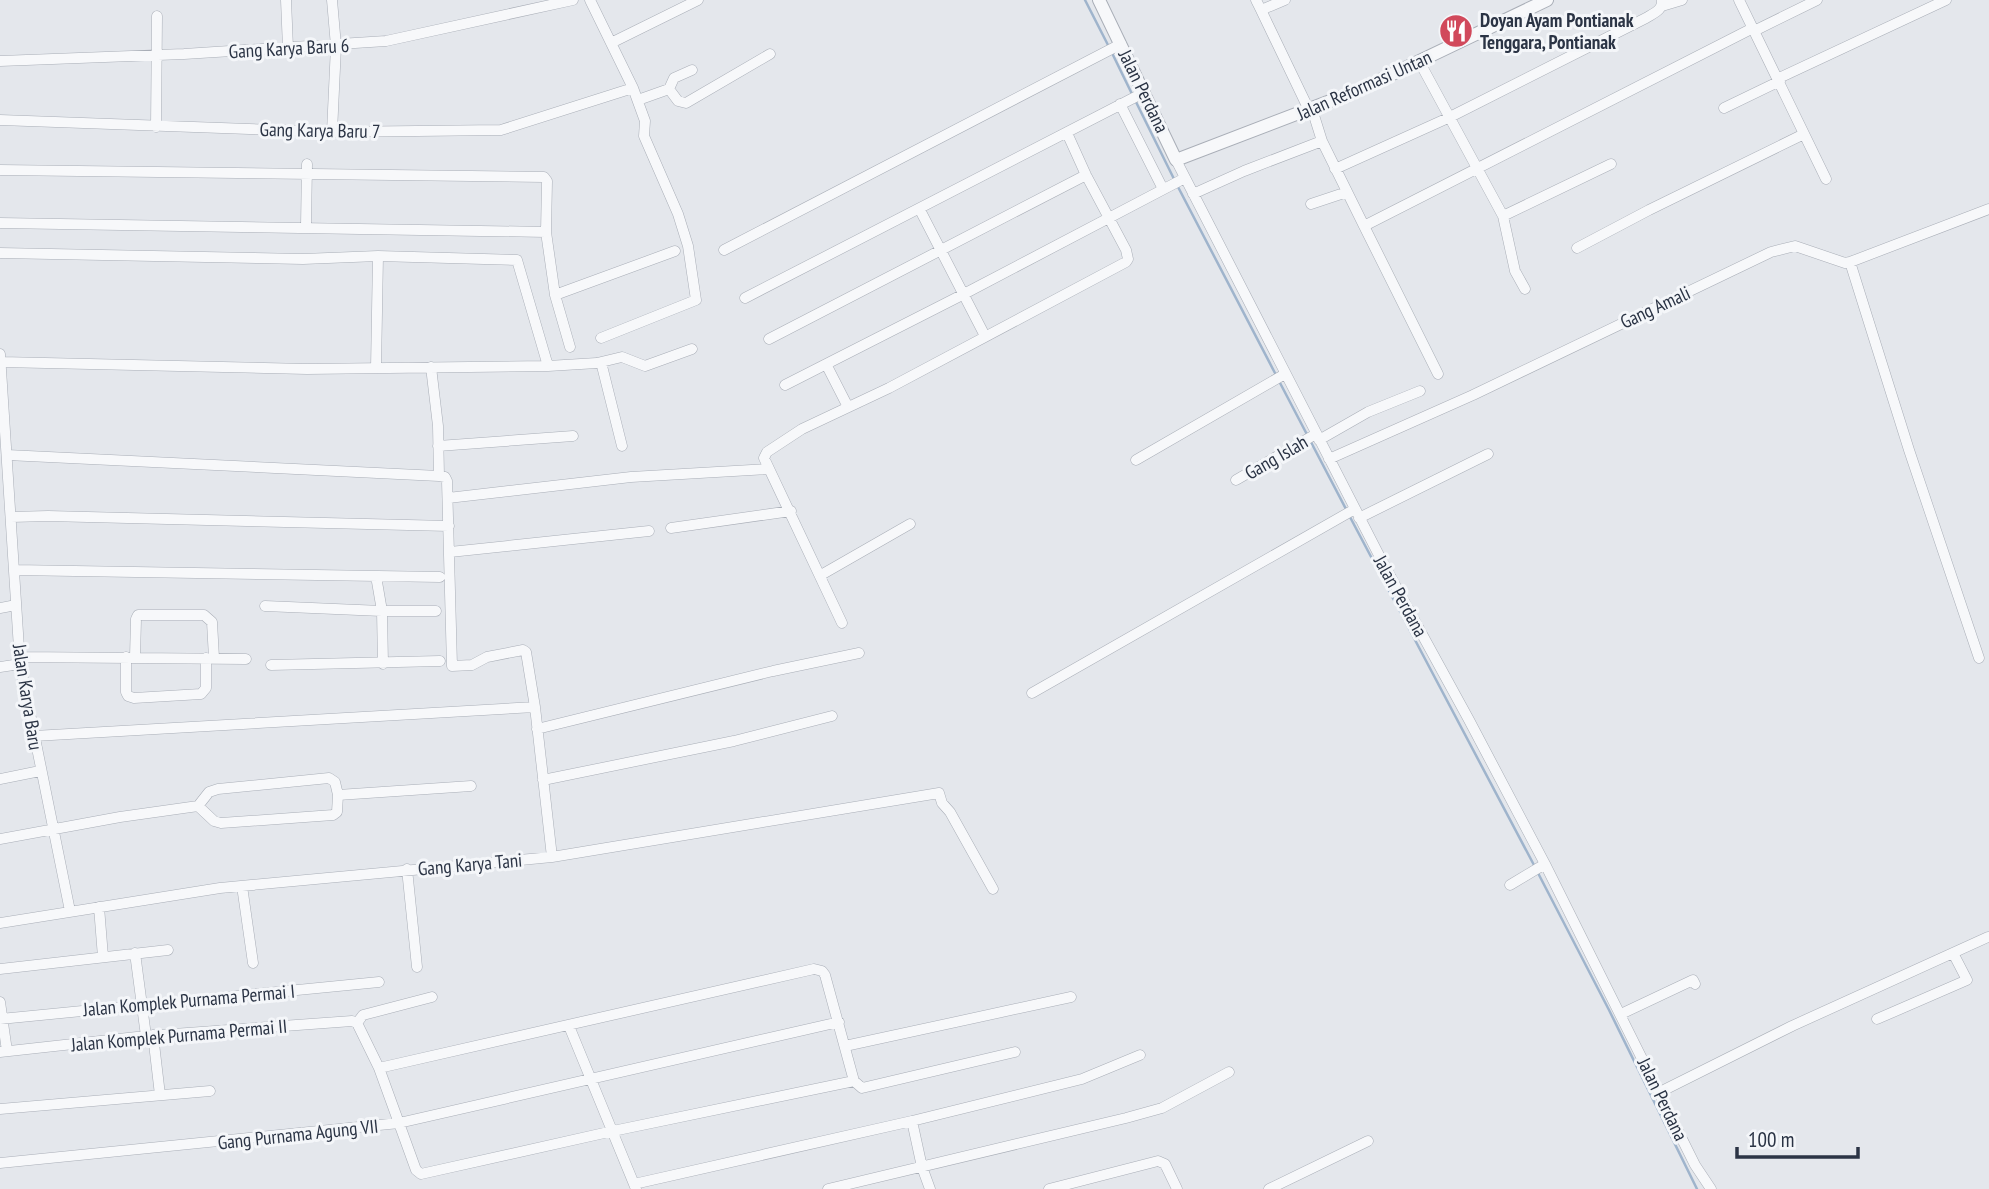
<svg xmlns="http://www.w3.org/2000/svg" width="1989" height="1189" viewBox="0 0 1989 1189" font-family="'PT Sans Narrow',sans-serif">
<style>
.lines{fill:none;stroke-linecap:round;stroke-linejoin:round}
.stream{stroke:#9fb4cc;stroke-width:2.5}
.minor-casing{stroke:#a9aeb7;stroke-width:11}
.tertiary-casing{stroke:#a9aeb7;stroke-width:14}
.minor{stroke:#f7f8fa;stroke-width:10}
.tertiary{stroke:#f7f8fa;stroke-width:12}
.labels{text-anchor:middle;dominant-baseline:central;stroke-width:6;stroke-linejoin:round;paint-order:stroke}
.poi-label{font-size:19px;font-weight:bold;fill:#2b3445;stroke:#f4f6f9;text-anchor:start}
.street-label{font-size:19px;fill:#2b3445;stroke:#f4f6f9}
</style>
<rect width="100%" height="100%" fill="#e4e7ec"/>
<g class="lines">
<path class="stream" d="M1085,0l24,47
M1112,53l20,41
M1135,100l39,79
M1177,185l99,190
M1279,381l68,130
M1350,517l185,350
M1538,873l71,137 88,179"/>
<g class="minor-casing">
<path id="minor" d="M286,0l2,48
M332,0l4,46 -4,86
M590,0l43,88 12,33 -1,15 34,78 10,32 8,54 -95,38
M1256,0l5,10
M1285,0l-24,10 48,100
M1739,0l87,179
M1662,6l20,-6
M1754,31l63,-31
M611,43l87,-43
M0,61l184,-7 202,-13 187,-41
M1419,61l84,155 108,-52
M1779,78l167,-78
M669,89l9,12 8,2 84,-49
M638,100l31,-11 5,-11 18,-8
M1120,104l43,85
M1724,108l56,-27
M1312,109l10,32 42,85 389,-198
M0,120l332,12 169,-2 132,-42
M156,127l1,-111
M1176,160l207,403 86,157 76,144 150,301 16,24
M1335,169l113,-51 198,-100c8,-5 17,-8 16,-18
M0,170l544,7 3,4 -1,51 9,63 15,52
M1193,194l51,-23 78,-30
M1311,204l36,-12
M920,210l65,126
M1503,216l12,55 10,18
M0,223l546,9
M306,226l1,-62
M1364,226l74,148
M1577,248l72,-38 155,-76
M724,250l397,-206
M0,253l303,6 75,-3 139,4 31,106
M1850,262l59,188 70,208
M555,295l120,-44
M745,298l400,-206
M769,339l317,-164
M0,354l20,310 50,247
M1,362l306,7 241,-3 49,-3 25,-6 23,9 47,-17
M601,362l21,84
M826,364l22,43
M431,367l7,59 1,50 6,1 2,4 5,185 20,-1 15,-8 36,-7 3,2 9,55 17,150
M376,368l2,-112
M785,385l177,-90 223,-117
M1319,440l49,-28 52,-21
M438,446l135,-10
M7,455l432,21
M1329,459l144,-64 298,-143 24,-6 50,17 5,-1 139,-53
M1136,460l149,-86
M1236,480l80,-46
M448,498l183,-21 137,-8
M11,517l37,-1 401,10
M1359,518l129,-64
M671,528l120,-17
M450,552l199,-21
M14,570l426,7
M821,575l89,-51
M376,576l6,35 1,53
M265,606l117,5h54
M0,608l16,-3
M842,623l-78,-165 3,-6 35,-23 87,-41 237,-126 2,-3 -2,-9 -40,-75 -19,-42
M19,657l227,2
M126,657v35l2,4 6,2 67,-4 5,-6v-30
M135,657l1,-38 2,-4h66l8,7 2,36
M271,665l169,-4
M0,667l20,-3
M1032,693l323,-184
M537,729l236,-58 86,-18
M34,736l501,-29
M0,779l40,-8
M543,780l191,-39 98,-25
M198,806l16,15 7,2 112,-8 4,-3 1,-17
M0,839l120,-22 78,-11 11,-14 9,-3 111,-11 6,4 3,13 133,-9
M407,869l10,98
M1510,885l35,-21
M242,886l11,77
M99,907l4,50
M0,923l220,-35 332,-31 387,-64 3,10 8,9 43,77
M135,953l11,83
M0,969l168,-19
M0,1002l7,49
M1621,1014l72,-34 2,4
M0,1019l379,-37
M1877,1019l90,-39 -14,-27
M357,1023l22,45 37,102 5,4 192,-43 241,-50 8,7 153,-36
M357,1023l6,-8 69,-18
M569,1026l67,163
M153,1035l7,60
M845,1046l226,-49
M0,1052l146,-16 206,-15 5,2
M379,1068l435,-99 8,2 3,4 29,106
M1660,1092l132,-66 196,-89
M0,1109l210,-18
M0,1163l399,-40 440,-101
M634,1184l278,-63
M828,1189l298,-71 36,-10 67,-36
M930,1189l-8,-22 -10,-46 170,-42 58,-24
M1049,1189l109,-28 7,3 12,25
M1269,1189l99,-48"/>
</g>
<g class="tertiary-casing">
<path id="tertiary" d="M1099,0l77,160 183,-70 188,-90"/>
</g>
<use href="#minor" class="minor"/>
<use href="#tertiary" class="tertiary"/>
</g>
<defs>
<g id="restaurant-disc" transform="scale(1.75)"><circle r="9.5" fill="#d1495b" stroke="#f4f6f9"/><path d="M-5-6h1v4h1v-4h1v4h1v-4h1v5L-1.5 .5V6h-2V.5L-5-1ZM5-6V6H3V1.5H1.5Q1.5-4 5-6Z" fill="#fff"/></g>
</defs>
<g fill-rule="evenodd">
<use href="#restaurant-disc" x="1456" y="31"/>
</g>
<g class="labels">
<g class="poi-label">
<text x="1480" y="20">Doyan Ayam Pontianak<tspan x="1480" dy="22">Tenggara, Pontianak</tspan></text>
</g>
<g class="street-label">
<text transform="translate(289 48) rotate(-3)">Gang Karya Baru 6</text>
<text transform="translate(1364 85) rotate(-24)">Jalan Reformasi Untan</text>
<text transform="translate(1144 91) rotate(64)">Jalan Perdana</text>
<text transform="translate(320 130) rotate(1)">Gang Karya Baru 7</text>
<text transform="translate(1655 307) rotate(-25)">Gang Amali</text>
<text transform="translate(1276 457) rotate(-30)">Gang Islah</text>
<text transform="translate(1401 596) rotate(61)">Jalan Perdana</text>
<text transform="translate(28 697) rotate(81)">Jalan Karya Baru</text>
<text transform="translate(470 864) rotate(-5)">Gang Karya Tani</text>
<text transform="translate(189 1000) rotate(-5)">Jalan Komplek Purnama Permai I</text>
<text transform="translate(179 1035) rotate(-5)">Jalan Komplek Purnama Permai II</text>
<text transform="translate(1663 1099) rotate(64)">Jalan Perdana</text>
<text transform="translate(298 1134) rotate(-6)">Gang Purnama Agung VII</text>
</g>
</g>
<path d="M1737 1147v10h121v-10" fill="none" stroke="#2b3445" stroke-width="3.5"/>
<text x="1748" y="1147" font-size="21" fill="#2b3445" stroke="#f4f6f9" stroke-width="5" paint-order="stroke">100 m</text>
</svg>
